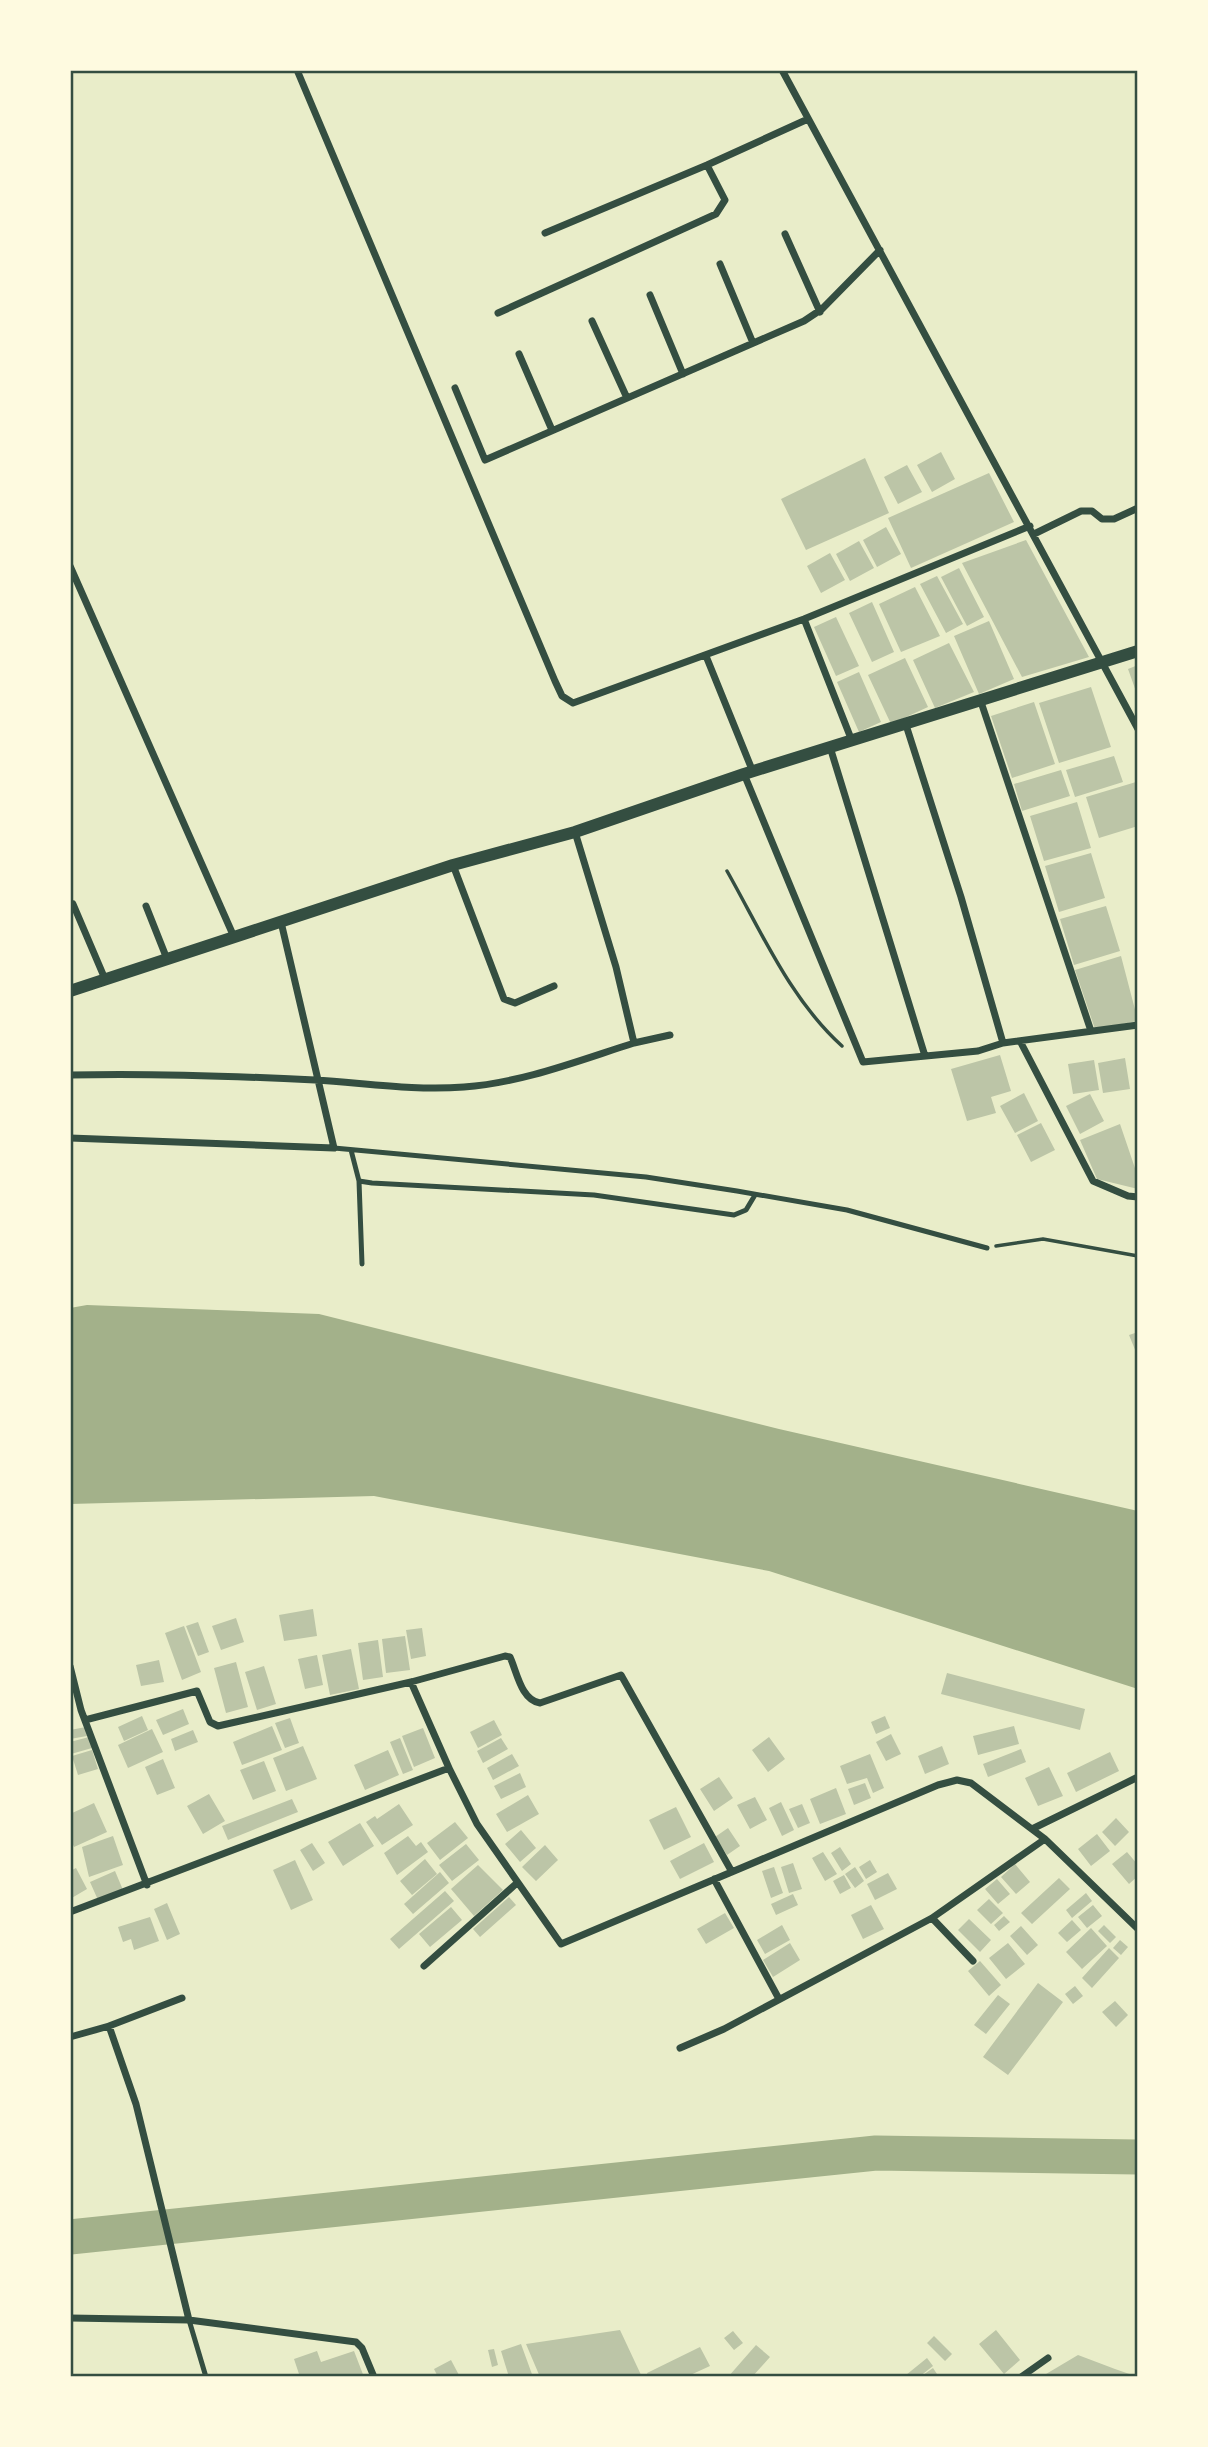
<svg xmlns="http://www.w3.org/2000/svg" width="1208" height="2447" viewBox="0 0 1208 2447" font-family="Jost,sans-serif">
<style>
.water{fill:#a3b18a}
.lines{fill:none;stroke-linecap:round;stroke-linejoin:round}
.river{stroke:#a3b18a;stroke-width:35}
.building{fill:#bcc5a7}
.path{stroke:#344e41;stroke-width:3.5}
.service{stroke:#344e41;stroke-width:5}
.minor{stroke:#344e41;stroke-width:7}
.tertiary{stroke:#344e41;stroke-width:12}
.neatline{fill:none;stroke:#344e41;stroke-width:2.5}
</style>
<rect width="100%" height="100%" fill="#e9edc9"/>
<path class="water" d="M87,1305l232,9 460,115 359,82v178l-369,-118 -395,-75 -304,8v-196z"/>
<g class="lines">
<path class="river" d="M70,2237l806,-84 262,4"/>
</g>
<path class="building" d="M941,452l14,27 -23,13 -15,-27z
M865,458l24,55 -83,37 -25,-51z
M907,465l15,27 -24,12 -14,-27z
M989,473l25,49 -103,46 -23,-50z
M886,527l15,27 -24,13 -14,-27z
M1026,540l63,117 -67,20 -60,-114z
M859,541l15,27 -24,13 -14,-27z
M830,553l15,27 -24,13 -14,-27z
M959,568l25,49 -17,9 -26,-49z
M937,576l26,48 -17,9 -26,-49z
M915,587l25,49 -39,16 -22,-48z
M872,602l22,50 -22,10 -23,-49z
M836,617l23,49 -23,10 -22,-49z
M989,621l25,58 -35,15 -25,-58z
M949,643l25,49 -39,16 -22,-48z
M905,658l23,49 -37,17 -23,-49z
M1138,665v32l-10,-28z
M859,672l22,50 -22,10 -22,-50z
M1091,687l20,60 -52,16 -20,-60z
M1034,702l21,62 -43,14 -21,-62z
M1114,756l9,26 -48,15 -9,-27z
M1061,770l9,26 -48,15 -8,-27z
M1136,782l2,44 -39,12 -13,-41z
M1077,802l14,46 -47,13 -14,-45z
M1091,853l14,45 -46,14 -14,-46z
M1106,906l14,45 -46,14 -14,-46z
M1121,956l17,65 -43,8 -20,-59z
M1000,1055l11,36 -20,6 5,16 -29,8 -16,-52z
M1125,1058l5,31 -27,4 -5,-30z
M1094,1060l5,30 -26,4 -5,-30z
M1024,1093l14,28 -23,12 -15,-27z
M1090,1094l14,27 -24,13 -14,-28z
M1041,1123l14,27 -24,12 -14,-27z
M1120,1124l18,53v12l-41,-10 -17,-39z
M1138,1332v25l-9,-22z
M313,1609l4,27 -33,5 -5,-26z
M236,1618l8,24 -23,8 -9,-24z
M198,1622l11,30 -11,4 -12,-30z
M184,1626l17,46 -19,8 -17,-47z
M422,1628l4,28 -15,3 -5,-29z
M405,1636l5,34 -24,3 -4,-34z
M378,1640l5,37 -20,3 -5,-37z
M351,1649l8,40 -29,6 -8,-40z
M317,1655l6,30 -18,4 -7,-30z
M159,1660l5,22 -23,4 -5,-21z
M236,1662l12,45 -22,6 -12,-45z
M264,1666l12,38 -19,6 -12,-38z
M947,1673l138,36 -5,21 -139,-36z
M183,1709l6,15 -26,11 -7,-15z
M142,1716l6,14 -24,11 -6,-14z
M885,1716l5,12 -14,6 -5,-12z
M290,1718l9,25 -14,5 -10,-25z
M494,1720l8,15 -24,13 -8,-16z
M272,1726l10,24 -40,15 -9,-23z
M1014,1726l5,18 -41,11 -5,-19z
M86,1727l1,9 -17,3v-9z
M423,1728l12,30 -21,9 -12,-31z
M152,1729l11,23 -35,16 -10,-23z
M193,1730l5,12 -23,9 -4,-12z
M891,1734l10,20 -15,7 -10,-19z
M89,1737l3,11 -21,6 -1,-12z
M769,1737l16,22 -17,13 -16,-22z
M400,1738l13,32 -10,4 -13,-32z
M501,1738l7,11 -25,14 -6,-12z
M303,1746l14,33 -31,12 -13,-33z
M942,1746l7,18 -24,10 -7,-18z
M1021,1749l5,13 -38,15 -5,-13z
M92,1750l6,19 -20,6 -6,-19z
M388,1750l11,25 -34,15 -11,-25z
M1110,1752l9,19 -43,21 -9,-19z
M512,1754l7,12 -26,14 -6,-12z
M870,1754l14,34 -11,5 -6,-15 -20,6 -7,-18z
M163,1759l12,29 -18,7 -12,-28z
M264,1761l12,30 -23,9 -13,-30z
M1049,1767l14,29 -25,10 -13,-28z
M520,1773l6,14 -25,12 -7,-13z
M719,1777l14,21 -19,13 -14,-22z
M865,1783l6,15 -17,7 -6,-16z
M836,1788l10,26 -26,10 -10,-25z
M209,1794l16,27 -22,13 -16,-28z
M528,1795l11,19 -32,18 -11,-18z
M755,1797l12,23 -17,9 -13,-24z
M292,1799l6,13 -70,28 -6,-14z
M781,1802l13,28 -12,6 -13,-28z
M94,1803l13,29 -33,15 -4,-9v-24z
M399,1804l14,21 -31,20 -16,-23 9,-6 2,3z
M802,1804l8,19 -12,5 -9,-19z
M676,1807l15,30 -27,13 -15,-30z
M1116,1818l13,14 -14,14 -13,-14z
M455,1822l13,16 -28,22 -13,-17z
M360,1823l14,23 -31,20 -15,-24z
M728,1828l12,18 -13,9 -12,-18z
M521,1830l15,18 -16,14 -15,-18z
M1097,1834l13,17 -19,15 -13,-17z
M113,1836l10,29 -34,12 -7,-30z
M408,1836l8,10 5,-4 7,10 -31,23 -13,-22z
M312,1843l13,20 -12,8 -13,-21z
M704,1843l10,19 -34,17 -10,-18z
M466,1844l13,16 -27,21 -13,-16z
M545,1845l13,15 -22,21 -14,-14z
M840,1847l11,17 -9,7 -11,-18z
M823,1852l14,22 -12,7 -13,-23z
M1127,1852l11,13v11l-9,8 -17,-20z
M425,1859l12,15 -25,21 -12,-14z
M295,1860l18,40 -22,10 -18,-40z
M870,1860l7,12 -11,7 -7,-12z
M793,1863l9,26 -13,4 -8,-26z
M1015,1864l15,18 -14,12 -15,-17z
M478,1865l25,25 -29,26 -23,-27z
M774,1867l9,26 -12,5 -9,-27z
M855,1867l9,14 -9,7 -10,-14z
M76,1868l11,21 -17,10v-28z
M115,1871l8,19 -25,10 -8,-18z
M440,1872l9,11 -36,31 -9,-10z
M888,1873l9,16 -22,11 -8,-16z
M844,1875l7,13 -11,6 -7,-13z
M1059,1878l11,11 -38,35 -11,-11z
M997,1879l13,15 -12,10 -13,-15z
M445,1891l9,10 -55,48 -9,-10z
M1086,1893l6,8 -20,17 -6,-8z
M793,1894l5,11 -22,10 -5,-11z
M509,1897l7,8 -36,32 -7,-8z
M989,1899l14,14 -12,11 -14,-14z
M167,1903l13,31 -13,6 -13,-31z
M871,1905l13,24 -21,10 -12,-24z
M1093,1905l9,11 -15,12 -9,-11z
M451,1907l11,13 -32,27 -11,-13z
M725,1913l9,15 -28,16 -9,-15z
M1004,1916l6,6 -11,9 -5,-6z
M150,1917l9,24 -25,9 -3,-11 -8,3 -5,-15z
M969,1919l22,21 -11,12 -22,-22z
M1072,1920l9,10 -14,12 -9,-9z
M782,1925l8,15 -25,14 -8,-14z
M1104,1925l12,12 -6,6 -12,-12z
M1021,1926l17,19 -11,10 -17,-19z
M1091,1928l16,18 -25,23 -16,-17z
M1120,1940l8,7 -7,8 -8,-7z
M790,1943l10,17 -27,17 -10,-17z
M1008,1943l17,21 -19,15 -17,-21z
M1109,1948l10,10 -27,30 -10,-10z
M980,1961l21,24 -12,11 -21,-25z
M1038,1983l25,19 -55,73 -25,-18z
M1075,1986l8,10 -10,8 -8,-10z
M998,1995l12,9 -24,30 -12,-9z
M1115,2001l13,14 -12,12 -14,-15z
M620,2330l22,47h-102l-14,-33z
M996,2330l24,30 -16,14 -25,-30z
M733,2331l10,12 -9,7 -10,-12z
M934,2336l18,18 -7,7 -18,-18z
M521,2344l12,33h-24l-8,-26z
M756,2345l14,12 -18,20h-24z
M700,2347l10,19 -24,11h-38l-1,-4z
M494,2349l4,16 -6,2 -4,-17z
M317,2351l4,11 33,-11 10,26h-64l-6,-18z
M1078,2355l37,14 23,8h-97z
M927,2358l6,8 -14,11h-12l-1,-2z
M451,2360l9,17h-22l-4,-8z
M933,2368l6,9h-14l-2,-2z"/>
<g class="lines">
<path class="path" d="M727,871c34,60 63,128 115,175
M996,1246l47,-7 95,17"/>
<path class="service" d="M334,1148l312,29 91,14 110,19 140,38
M351,1150l8,31 13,2 222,12 140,20 12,-5 9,-15
M359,1181l3,83
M189,2320l17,57"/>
<path class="minor" d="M297,70l258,611 7,15 11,7 231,-84 226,-93
M782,70l356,659
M545,233l162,-68 101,-46
M785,234l35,78
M720,264l33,79
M650,295l33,79
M498,313l218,-99 9,-14 -18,-35
M592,321l35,77
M519,354l33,76
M455,388l30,72 319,-139 18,-12 58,-59
M1034,534l47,-23h11l10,8h12l24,-11
M70,566l164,371
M804,619l48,122
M706,656l47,116
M981,702l110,329
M906,725l55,172 42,146
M830,747l95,309
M744,774l119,288 115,-11 25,-8 135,-18
M575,832l41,135 18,76 36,-8
M453,865l51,134 11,4 39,-17
M73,904l32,75
M146,906l21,53
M1020,1041l73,140 35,15 10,1
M70,1075c82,-2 164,1 245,5 50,3 99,11 149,7 58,-4 116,-27 170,-44
M70,1138l264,10 -53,-226
M70,1666l11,44 66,175
M411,1682l38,86
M85,1720l112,-29 13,31 8,4 193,-44 94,-26 5,1c7,15 11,43 30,46l81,-28 111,197
M1032,1829l106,-52
M714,1879l65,120
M70,1912l379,-144 28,56 84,120 377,-159 19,-5 14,3 74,56 93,90
M973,1961l-41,-43 113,-79
M424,1966l93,-83
M109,2026l73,-28
M70,2037l39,-11 27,78 53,216
M680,2048l44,-19 208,-111
M70,2318l119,2 167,22 6,6 12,29
M1021,2377l27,-19"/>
<path class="tertiary" d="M70,991l383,-126 122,-33 169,-58 394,-123"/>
</g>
<rect width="1208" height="2447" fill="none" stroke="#fefae0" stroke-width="144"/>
<rect x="72" y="72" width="1064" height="2303" class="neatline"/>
</svg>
